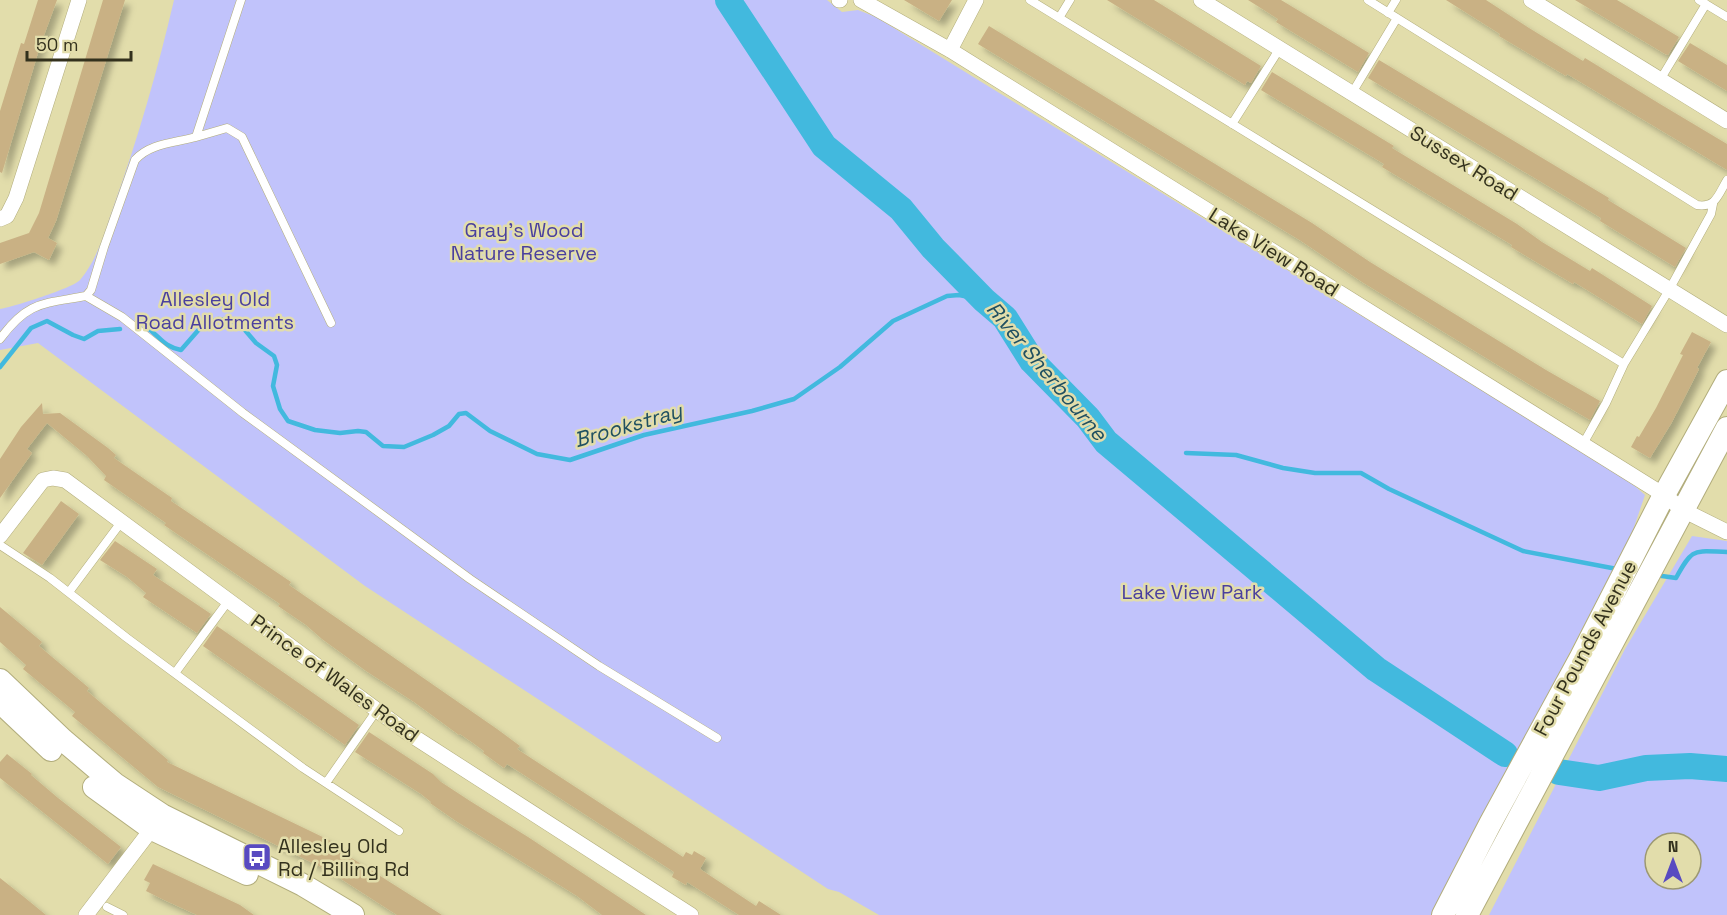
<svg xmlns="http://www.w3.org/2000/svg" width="1727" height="915" viewBox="0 0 1727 915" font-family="'Space Grotesk',sans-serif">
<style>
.green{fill:#c1c3fb;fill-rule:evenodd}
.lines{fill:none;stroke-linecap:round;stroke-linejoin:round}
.stream{stroke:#42b9de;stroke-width:4.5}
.river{stroke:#42b9de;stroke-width:26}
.building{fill:#c9b184;filter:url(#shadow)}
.service-casing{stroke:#b2ad7c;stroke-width:9}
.minor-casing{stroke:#b2ad7c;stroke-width:16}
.secondary-casing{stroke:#b2ad7c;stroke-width:24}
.service{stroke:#fff;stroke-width:8}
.minor{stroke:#fff;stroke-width:15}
.secondary{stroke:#fff;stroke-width:22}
.labels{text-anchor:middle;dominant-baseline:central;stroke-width:5;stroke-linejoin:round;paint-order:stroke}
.street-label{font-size:20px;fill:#33311d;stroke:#e2ddab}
.park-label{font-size:20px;fill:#4a409e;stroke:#e2ddab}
.poi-label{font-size:20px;fill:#33311d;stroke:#e2ddab;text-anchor:start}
.water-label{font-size:21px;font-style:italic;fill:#205061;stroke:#e2ddab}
</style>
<defs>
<filter id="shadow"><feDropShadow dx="5.5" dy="5.5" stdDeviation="3" flood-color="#0004"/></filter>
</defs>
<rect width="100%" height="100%" fill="#e2ddab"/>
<path class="green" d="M174,0h653l15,12 16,-2 18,7 752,463 17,15 -13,38 -199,382h-554l-40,-23 -11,-3 -463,-303 -327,-243 -38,7v-41c13,-2 73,-21 80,-29 18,-21 25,-50 34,-75 24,-67 44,-136 60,-205z
M1692,536l35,5v374h-238l136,-266zM1655,843h36v36h-36z"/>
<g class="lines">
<path class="stream" d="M146,327c15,10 16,19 35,23l21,-24 16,-7 20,3 18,21 18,13 3,9 -4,21 7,23 8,12 27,9 25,3 18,-2 8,1 17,14 21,1 29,-12 16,-9 10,-12 7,-1 24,18 47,23 33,6 74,-25 108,-24 42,-12 46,-32 53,-46 54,-25 12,-1 25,5
M0,367l31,-39 16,-7 26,14 11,4 14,-8 22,-2
M1186,453l50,2 47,13 32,5h46l28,16 134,62 94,18
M1655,575l21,3c17,-31 17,-27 51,-26"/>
<path class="river" d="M728,0l96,146 77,63 32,39 51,52 21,18 27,43 56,57 18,24 270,227 129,85
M1559,772l40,6 47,-10 44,-2 37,3"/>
</g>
<path class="building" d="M38,0h19l-17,46 -38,127 -2,-1v-61l21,-68 3,1z
M103,0h22l-69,221 -8,17 9,5 -8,17 -15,-8 -34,12v-21l29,-10 10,-20z
M904,0h48l-13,21z
M1107,0h47l107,66 -10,17 -4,-2 -2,4z
M1248,0h33l88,53 -11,19 -82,-50 2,-3z
M1446,0h40l43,28 54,33 2,-3 75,46 67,40v26l-160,-96 -1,2 -67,-40 1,-2z
M1575,0h42l62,37 -11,18 -3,-1z
M989,26l323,197 58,39 176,108 54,31 -10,19 -55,-32 -173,-106 -61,-41 -323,-197z
M1690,43l37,22v26l-49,-30z
M1379,60l230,138 -1,2 78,48 -11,19 -75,-46 1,-3 -233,-140z
M1272,72l122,74 -2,2 125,76 25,18 48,29 2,-3 60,38 -10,18 -68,-42 -1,2 -42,-25 -20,-12 1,-2 -130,-78 2,-3 -123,-74z
M1692,332l19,10 -14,26 2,1 -27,53 -22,36 -19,-11 6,-11 2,1 17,-29 27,-53 -3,-1z
M42,403l1,11 17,-1 48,35 8,7 -2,3 58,40 -1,3 120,81 -2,3 208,144 23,17 -3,3 166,108 3,-5 6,3 2,-4 12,7 -6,11 56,37 3,-5 22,14h-42l-52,-33 -1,3 -14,-8 2,-5 -167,-108 -3,4 -21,-15 1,-2 -11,-8 -13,-9 -1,1 -45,-33 -48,-31 -44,-32 -16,-14 -28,-19 2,-2 -116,-79 2,-2 -62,-43 2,-4 -19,-20 -40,-33 -20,26 5,4 -32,45v-39l21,-32z
M61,501l18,13 -37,51 -19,-12z
M115,541l42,28 -4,6 58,39 -14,19 -54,-36 3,-4 -19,-16 -27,-17z
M0,607l42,35 -3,4 50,42 -2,3 81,69 -1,2 166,80 -2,3 111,70h-45l-70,-45 -169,-83 -86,-71 3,-4 -52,-43 3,-4 -26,-23z
M217,626l142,99 -14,20 -142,-99z
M369,732l64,42 8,8 29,19 58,36 118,78h-44l-25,-19 -121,-75 -26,-18 1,-1 -10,-8 -66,-42z
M7,754l25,20 -1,1 27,23 63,49 -13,17 -108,-86v-16z
M153,864l87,41 14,10h-57l-35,-16 -16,-8 4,-8 -6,-3z
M0,878l24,19 22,18h-46z"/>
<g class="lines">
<g class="service-casing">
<path id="service" d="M1030,0l594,364
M1368,0l329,205c19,3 21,-10 30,-25
M1699,0l28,17
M1388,13l8,-13
M1059,18l11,-18
M1660,80l46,-76
M1352,93l45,-75
M1232,124l48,-76
M196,137l31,-9 15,9 89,186
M86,296l36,21 121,96 227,166 129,87 118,72
M0,339c28,-38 43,-35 86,-43l5,-6 13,-43 31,-87c15,-17 40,-17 61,-23l45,-137
M1583,444l23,-41 18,-39 45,-74 42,-76 2,-10
M0,545l50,33 77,60 176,130 96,63
M69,592l53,-71
M175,673l54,-73
M326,783l51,-73
M107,907l16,8"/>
</g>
<g class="minor-casing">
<path id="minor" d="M839,0h1
M861,0l89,50 714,445 19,15 44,22
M1201,0l526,325
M1531,0l196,121
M950,50l26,-50
M0,219l7,-3 9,-18 63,-198
M0,536l43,-56 10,-2 12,2 343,253 283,182
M86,915l71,-93"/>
</g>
<g class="secondary-casing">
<path id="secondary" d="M0,680l63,60 52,44 47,31 141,70 50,30
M0,702l51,48
M94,787l58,42 95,45
M1443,915l47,-91 91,-167 83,-162 63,-114
M1467,915l260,-487"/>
</g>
<use href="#service" class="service"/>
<use href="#minor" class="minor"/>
<use href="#secondary" class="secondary"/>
</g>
<defs>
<g id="bus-square" transform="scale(1.5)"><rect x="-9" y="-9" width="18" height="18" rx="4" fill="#584ac1" stroke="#e2ddab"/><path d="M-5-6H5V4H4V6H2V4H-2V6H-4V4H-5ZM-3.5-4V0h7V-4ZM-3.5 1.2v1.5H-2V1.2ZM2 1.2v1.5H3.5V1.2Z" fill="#fff"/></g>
</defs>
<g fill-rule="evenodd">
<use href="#bus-square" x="257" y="857"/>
</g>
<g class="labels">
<g class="street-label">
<text transform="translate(1464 163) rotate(32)">Sussex Road</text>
<text transform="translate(1274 252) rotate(32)">Lake View Road</text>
<text transform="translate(1585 648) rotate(-62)">Four Pounds Avenue</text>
<text transform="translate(335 678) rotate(36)">Prince of Wales Road</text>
</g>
<g class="park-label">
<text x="524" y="230">Gray's Wood<tspan x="524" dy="23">Nature Reserve</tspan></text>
<text x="215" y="299">Allesley Old<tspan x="215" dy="23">Road Allotments</tspan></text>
<text x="1192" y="592">Lake View Park</text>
</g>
<g class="poi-label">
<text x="278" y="846">Allesley Old<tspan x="278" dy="23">Rd / Billing Rd</tspan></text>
</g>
<g class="water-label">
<text transform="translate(1047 371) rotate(50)">River Sherbourne</text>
<text transform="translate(628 425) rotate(-16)">Brookstray</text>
</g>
</g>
<g transform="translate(1673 861)"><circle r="28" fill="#e2ddab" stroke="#9c9872" stroke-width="1.5"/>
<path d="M0-4.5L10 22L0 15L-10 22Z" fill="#584ac1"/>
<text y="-9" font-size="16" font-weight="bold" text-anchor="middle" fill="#33311d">N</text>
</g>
<path d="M27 51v9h104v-9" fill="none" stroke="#33311d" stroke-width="3"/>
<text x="36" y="51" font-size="18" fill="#33311d" stroke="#e2ddab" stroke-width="4.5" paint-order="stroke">50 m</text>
</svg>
